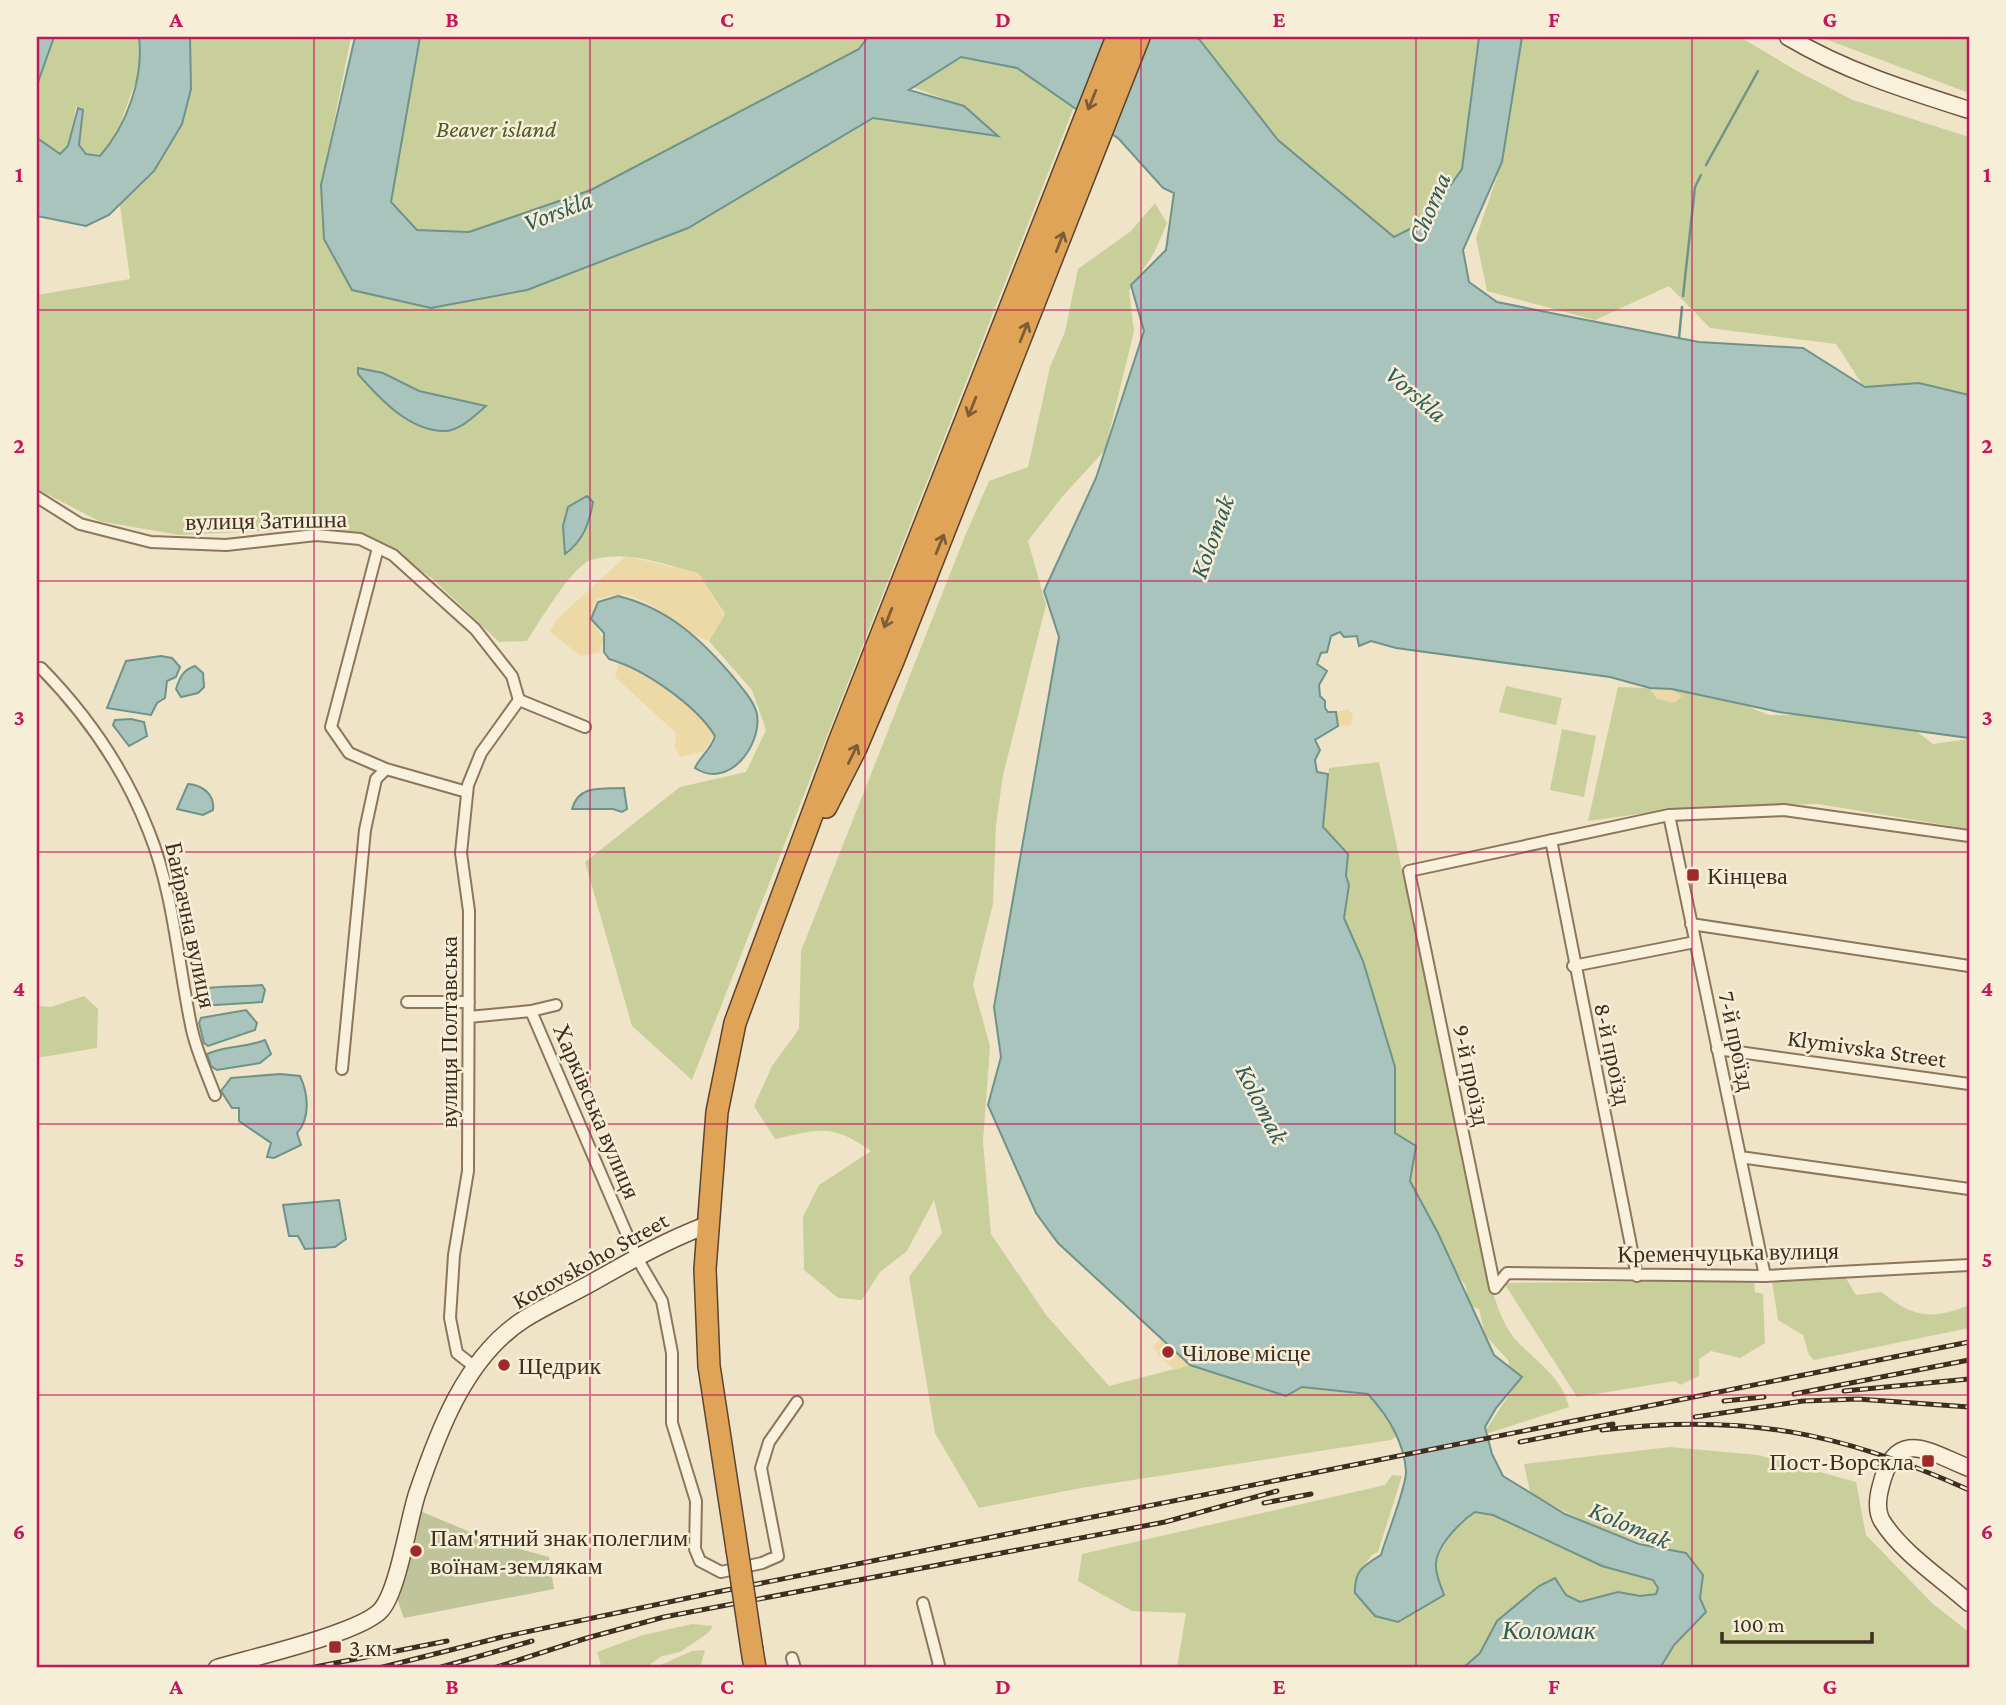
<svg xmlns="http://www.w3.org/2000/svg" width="2006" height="1705" viewBox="0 0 2006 1705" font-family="'Crimson Pro',serif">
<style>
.green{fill:#c9cf9b}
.sand{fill:#ecd9a5}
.cemetery{fill:#bfc49a}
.water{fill:#a9c4bc;stroke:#6f938a;stroke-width:2}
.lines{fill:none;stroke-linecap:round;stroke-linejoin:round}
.stream{stroke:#6f938a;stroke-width:2.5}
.street-casing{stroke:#8d765c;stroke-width:14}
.secondary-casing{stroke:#6f573f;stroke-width:19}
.highway-casing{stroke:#5b4430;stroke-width:24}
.street{stroke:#faf1dc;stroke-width:10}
.secondary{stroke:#faf1dc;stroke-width:16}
.highway{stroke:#e0a458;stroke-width:21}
.rail-casing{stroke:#3d2e20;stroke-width:5}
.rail{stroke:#f7eed8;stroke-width:2.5;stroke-dasharray:8;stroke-linecap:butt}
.highway-bridge-casing{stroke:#5b4430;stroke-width:24;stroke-linecap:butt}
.highway-bridge{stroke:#e0a458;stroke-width:21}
.oneway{stroke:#7e5d36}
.grid{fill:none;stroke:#c2185b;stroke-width:2;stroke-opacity:0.55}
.poi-dot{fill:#9e2a2b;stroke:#f7eed8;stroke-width:2.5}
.labels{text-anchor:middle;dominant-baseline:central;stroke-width:5;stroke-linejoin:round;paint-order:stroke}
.park-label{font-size:24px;font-style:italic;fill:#4d5a26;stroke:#f7eed8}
.street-label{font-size:24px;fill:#3d2e20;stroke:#f7eed8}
.poi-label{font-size:24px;fill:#3d2e20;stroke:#f7eed8;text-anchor:start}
.water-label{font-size:26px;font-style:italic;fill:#2f5d5a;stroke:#f7eed8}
.neatline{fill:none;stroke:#c2185b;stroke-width:2.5}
.grid-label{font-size:23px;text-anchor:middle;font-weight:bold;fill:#c2185b}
</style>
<rect width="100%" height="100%" fill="#f0e4c8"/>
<path class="green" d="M54,37h85l2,30 -27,73 -14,16 -14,-2 -7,-9 4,-35 -7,-3 -8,39 -8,8 -23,-16v-52z
M179,37h172l-24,119 -5,49 14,56 401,-63 131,-77 24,-7 72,-8 -52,-19 49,-30 56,11 57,39 -382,973 -60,-54 -47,-164 95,-75 66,-15 20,-42 -14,-40 -43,-49 16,-27 -27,-41c-35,-9 -71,-24 -107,-13 -19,6 -52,63 -64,81l-28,1 -66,-63 -67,-45 -67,-5 -120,6 -80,-14 -62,-32v-194l93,-16 -10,-74 50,-71z
M420,37h448l-9,12 -268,141 -122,42 -52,-2 -26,-28z
M1192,37h286l-16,132 -38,53 -30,15 -116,-97 -79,-101z
M1522,37h218l57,34 56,29 116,37v258l-50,-12 -55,4 -28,-43 -126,-16 -41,-42 -74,34 -108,-29 -11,-53 26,-76z
M1820,37h149v56z
M1155,203l12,20 -13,30 -25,38 5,40 -29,119 -43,47 -34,44 18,64 -43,170 -7,50 -3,79 -20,81 17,61 -7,95 8,93 56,82 62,70 81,-21 95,31 17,-9 67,7 28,42 -6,4 -310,48 -102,20 -44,-75 -26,-156 33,-44 -8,-33 -27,51 -27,21 -18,28 -24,-2 -34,-28 -1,-53 16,-32 52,-34c-39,-28 -52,-22 -96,-12l-21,-33 18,-40 27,-37 2,-78 164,-415 24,-55 39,-14 22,-100 15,-35 13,-63 53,-38z
M1506,686l56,12 -6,27 -57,-13z
M1618,687l53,2 49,6 49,20h62l79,11 23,18 36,-5v90l-151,-25 -127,3 -103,14z
M1562,729l34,7 -12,61 -34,-7z
M1379,762l111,523c7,18 12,39 25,54 20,22 47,37 54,68l-80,26 -3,-3 28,-43 -6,-27 -23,-25 -6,-26 -11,-4 -2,-19 -20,-27 -18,-45 -18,-33 6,-35 -21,-13v-66l-32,-106 -19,-43 5,-33 -3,-9 2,-22 -25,-27 6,-59z
M84,996l14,13 -1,39 -60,10v-52l14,1z
M1844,1275l12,20 26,-3c30,26 51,28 87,13v23l-155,32 -5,-5 -6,-20 -25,-15 -6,-38z
M1754,1281l1,11 8,2 2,49 -25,15 -29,-7 -12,8v17l-19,9 -5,-4 -98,16 -73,-114z
M1670,1447l88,8 98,27 10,53 67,69 36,28v36h-309l14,-23 32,-33 -20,-59c-57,-11 -107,-31 -156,-61l-6,-28z
M1392,1475l10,1 -24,76 -6,3 -16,21 79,-11c7,-20 22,-41 40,-53l18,3 107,50 53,15 5,7 -2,7 -16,2 -22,-4 -38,10 -14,-7 -11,-16 -58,42 -17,32 -17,15h-286l9,-55 -54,-2 -54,-30 4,-27 303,-69z
M692,1624l21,2 -5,7 -28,19 -18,4 -17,12h-43l-5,-16 46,-17z
M705,1650l-5,18h-46l38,-17z"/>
<path class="sand" d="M626,556l72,17 27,42 -16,26c-31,-10 -51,-40 -84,-46 -8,-1 -20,3 -28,4l-6,20 13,20 -4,13 -19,4 -31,-24 7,-13z
M619,662c36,21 73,36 95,73l-10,16 -23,6 -6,-9 1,-15 -61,-56z
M1650,689h21l11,7 -8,7 -17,-4z
M1348,709l5,6 -2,10 -13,1 -2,-14z
M1163,1338l27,27 -15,5 -16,-14 -6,-10z"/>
<path class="cemetery" d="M420,1511l74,31 55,15 5,32 -150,29 -7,-19z"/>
<path class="water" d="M37,37h17l-17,48z
M139,37h51l1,52 -9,35 -28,47 -45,44 -23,11 -49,-10v-78l23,16 8,-8 10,-38 5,2 -4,35 7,9 14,2c27,-31 44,-78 39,-119z
M355,37h65l-29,165 26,28 52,2 122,-42 268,-141 9,-12h326l5,2 79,101 116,97 30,-15 38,-53 17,-132h43l-20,125 -39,88 6,32 28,20 69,14 133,26 104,6 62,39 54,-4 50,12v343l-190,-26 -107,-23 -22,-1 -40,-11 -214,-29 -25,-7 -12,5 -2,-10 -13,1 -4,-5 -9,4 -4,16 -6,1 -4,11 10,7 -8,14 1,11 5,5v7l3,4h8l2,14 -23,14 5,10 -5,10 2,12 11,2 -5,53 25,27 -2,22 3,9 -5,33 19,43 32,106v66l21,13 -6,35 28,52 56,122 28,22 -26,31 -11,19 7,27 11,22 62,38 74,30 47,9 17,22 -3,23 6,14 -32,33 -14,23h-197l17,-15 17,-32 42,-35 16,-8 11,17 14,7 38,-10 22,4 16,-2 2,-6 -5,-8 -51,-14 -109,-51 -18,-3c-15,10 -41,36 -39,55 0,9 5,19 8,28l-46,27 -23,-6 -20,-23c-1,-22 8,-27 26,-38 5,-18 26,-69 25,-84 -2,-30 -18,-55 -38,-77l-66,-7 -16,9 -96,-31 -132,-122 -22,-30 -48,-108 13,-48 -7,-50 65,-370 -15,-46 52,-113 48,-147 -13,-46 35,-35 8,-57 -11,-5 -44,-49 -102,-71 -56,-11 -52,33 55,16 34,30 -125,-18 -185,110 -161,62 -96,18 -79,-18 -28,-51 -3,-54z
M358,368l25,5 36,18 67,15c-12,10 -26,25 -42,25 -35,0 -65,-33 -86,-57z
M587,496l6,6c-4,22 -10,39 -28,52l-2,-28 5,-19z
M618,596c50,12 84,44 116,82 8,10 20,23 23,36 5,32 -29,76 -62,54 5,-12 16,-18 20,-32 -19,-31 -71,-67 -106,-77l-5,-7v-19l-13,-14 7,-17z
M161,656l11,2 8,9 -4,10 -9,4 -2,17 -8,5 -6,12 -44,-7 19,-47z
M195,666l8,7 1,14 -6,6 -17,4 -5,-8c4,-12 7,-19 19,-23z
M131,719l13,3 3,14 -18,10 -16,-21 2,-5z
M188,784c15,1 27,11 25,26l-10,5 -26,-6z
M624,788l3,21 -5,3 -9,-3h-41c7,-25 30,-20 52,-21z
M262,985l3,5 -3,12 -63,4 -2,-6 2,-10c10,-5 48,-3 63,-5z
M246,1010l11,13 -2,7 -47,16 -4,-3 -5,-20 2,-5z
M265,1040l6,14 -11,9 -43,7 -6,-4 -4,-12c20,-9 38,-6 58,-14z
M280,1074l20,2c8,17 11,42 -3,57l4,12 -27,13 -7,-1 4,-14 -32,-22v-13h-7l-11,-17 10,-13z
M339,1200l7,39 -11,8 -30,2 -7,-13h-9l-6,-31z"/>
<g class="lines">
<path class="stream" d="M1706,165l52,-94
M1683,296l12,-109 6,-12
M1679,338l3,-31"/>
<g class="street-casing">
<path id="street" d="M37,497l43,27 71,18 75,3 90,-10 44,4 33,16 82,74 37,47 7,24
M378,548l-47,179 18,26 37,16 81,23
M41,668c46,47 84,102 108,164 25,62 29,133 43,198 5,22 15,44 23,65
M519,700l66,27
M1669,815l96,461
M1551,840l86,436
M1691,924l278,42
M1573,966l122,-24
M407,1002h62
M531,1011l25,-6
M469,1017l62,-6 106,247 25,43 10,52v70l24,78 -1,48 5,12 21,11 41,-9 16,-7 -17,-88 8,-26 28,-40
M1717,1049l252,35
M342,1069l23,-239 11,-51 10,-10
M1740,1157l229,32
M1495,1288l-86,-417 260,-56 115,-5 185,26
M1495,1288l12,-15 258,3 204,-11
M476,1368l-19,-15 -7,-35 4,-63 14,-84 1,-260 -8,-58 7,-68 13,-32 38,-53
M923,1603l16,62 -2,3
M792,1658l3,10"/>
</g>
<g class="secondary-casing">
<path id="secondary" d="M1788,37c57,34 118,53 181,73
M1969,1468c-40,-16 -73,-42 -88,17 -3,11 -5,26 1,36 20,32 59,57 87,82
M217,1668c33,-10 144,-35 164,-58 17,-19 27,-88 36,-116 21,-62 48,-136 106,-174 22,-14 47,-25 70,-38 37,-21 74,-42 114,-57"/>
</g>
<g class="highway-casing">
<path id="highway" d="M826,807l30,-59 37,-87 246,-624
M737,1549l-28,-183 -4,-97 12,-157 18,-89 104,-281 278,-705
M752,1650l3,18"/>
</g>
<use href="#street" class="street"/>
<use href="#secondary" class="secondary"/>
<use href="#highway" class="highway"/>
<g class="rail-casing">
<path id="rail" d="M1844,1391l125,-12
M1794,1394l175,-34
M1724,1401l40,-4
M1695,1417l108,-16 55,-2 111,8
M1602,1430c141,-17 239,2 367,60
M1520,1442l93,-18
M1264,1503l47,-9
M310,1668l137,-27
M379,1668l123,-31 205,-43 1262,-252
M438,1668l94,-27
M494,1668l93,-30 77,-21 501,-95 112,-31"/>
</g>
<use href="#rail" class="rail"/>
<g class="highway-bridge-casing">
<path id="highway-bridge" d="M737,1549l15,101"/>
</g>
<use href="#highway-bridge" class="highway-bridge"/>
</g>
<defs><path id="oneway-shaft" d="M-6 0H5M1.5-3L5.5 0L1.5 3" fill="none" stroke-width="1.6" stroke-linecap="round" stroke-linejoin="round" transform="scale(1.75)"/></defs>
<g class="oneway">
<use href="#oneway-shaft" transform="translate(1092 100) rotate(112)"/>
<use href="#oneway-shaft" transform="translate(1060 242) rotate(-69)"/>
<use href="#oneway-shaft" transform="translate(1024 332) rotate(-68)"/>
<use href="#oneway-shaft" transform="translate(972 407) rotate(112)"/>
<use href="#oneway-shaft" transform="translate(940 544) rotate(-68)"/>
<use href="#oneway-shaft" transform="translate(888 618) rotate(112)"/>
<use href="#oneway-shaft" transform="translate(853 754) rotate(-64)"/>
</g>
<path class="grid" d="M314,37v1631M590,37v1631M865,37v1631M1141,37v1631M1416,37v1631M1692,37v1631M37,310h1932M37,581h1932M37,852h1932M37,1124h1932M37,1395h1932"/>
<g class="poi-dot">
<rect x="1686" y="868" width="14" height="14" rx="3.5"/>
<circle cx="1168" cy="1352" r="7"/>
<circle cx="504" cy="1365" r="7"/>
<rect x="1921" y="1454" width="14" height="14" rx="3.5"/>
<circle cx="416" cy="1551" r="7"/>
<rect x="328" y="1640" width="14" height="14" rx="3.5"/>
</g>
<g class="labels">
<g class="park-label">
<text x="496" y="128">Beaver island</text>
</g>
<g class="street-label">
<text transform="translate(266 520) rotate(-1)">вулиця Затишна</text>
<text transform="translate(191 925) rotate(78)">Байрачна вулиця</text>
<text transform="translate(448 1032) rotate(-90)">вулиця Полтавська</text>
<text transform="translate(1737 1041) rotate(78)">7-й проїзд</text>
<text transform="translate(1867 1048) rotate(8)">Klymivska Street</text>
<text transform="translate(1613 1054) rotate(78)">8-й проїзд</text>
<text transform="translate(1472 1075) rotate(78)">9-й проїзд</text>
<text transform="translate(597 1111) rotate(67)">Харківська вулиця</text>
<text transform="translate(1728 1252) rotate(-1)">Кременчуцька вулиця</text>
<text transform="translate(590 1260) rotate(-29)">Kotovskoho Street</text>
</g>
<g class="poi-label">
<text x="1707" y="875">Кінцева</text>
<text x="1182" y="1352">Чілове місце</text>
<text x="518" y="1365">Щедрик</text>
<text x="1914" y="1461" text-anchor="end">Пост-Ворскла</text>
<text x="430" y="1537">Пам'ятний знак полеглим<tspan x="430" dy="28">воїнам-землякам</tspan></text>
<text x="349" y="1647">3 км</text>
</g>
<g class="water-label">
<text transform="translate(1429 208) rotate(-67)">Chorna</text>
<text transform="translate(558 211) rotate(-21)">Vorskla</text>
<text transform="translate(1416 394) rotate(41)">Vorskla</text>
<text transform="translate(1212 537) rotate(-70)">Kolomak</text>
<text transform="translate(1262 1104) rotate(63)">Kolomak</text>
<text transform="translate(1630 1525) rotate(23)">Kolomak</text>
<text x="1549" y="1630">Коломак</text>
</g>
</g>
<rect width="2006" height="1705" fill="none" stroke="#f7eed8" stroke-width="77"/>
<path d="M1722 1632v10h150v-10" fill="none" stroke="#3d2e20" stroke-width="3.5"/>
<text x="1733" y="1632" font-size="21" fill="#3d2e20" stroke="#f7eed8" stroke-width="5" paint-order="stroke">100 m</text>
<rect x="38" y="38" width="1930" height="1628" class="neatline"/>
<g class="grid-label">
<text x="176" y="27">A</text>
<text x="452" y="27">B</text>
<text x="727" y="27">C</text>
<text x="1003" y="27">D</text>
<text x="1279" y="27">E</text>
<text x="1554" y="27">F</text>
<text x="1830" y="27">G</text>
<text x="19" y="182">1</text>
<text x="1987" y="182">1</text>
<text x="19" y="453">2</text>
<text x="1987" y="453">2</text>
<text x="19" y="725">3</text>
<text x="1987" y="725">3</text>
<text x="19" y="996">4</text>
<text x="1987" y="996">4</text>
<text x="19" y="1267">5</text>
<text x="1987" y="1267">5</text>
<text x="19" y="1539">6</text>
<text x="1987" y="1539">6</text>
<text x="176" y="1694">A</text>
<text x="452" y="1694">B</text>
<text x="727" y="1694">C</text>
<text x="1003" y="1694">D</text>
<text x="1279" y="1694">E</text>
<text x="1554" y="1694">F</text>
<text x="1830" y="1694">G</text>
</g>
</svg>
